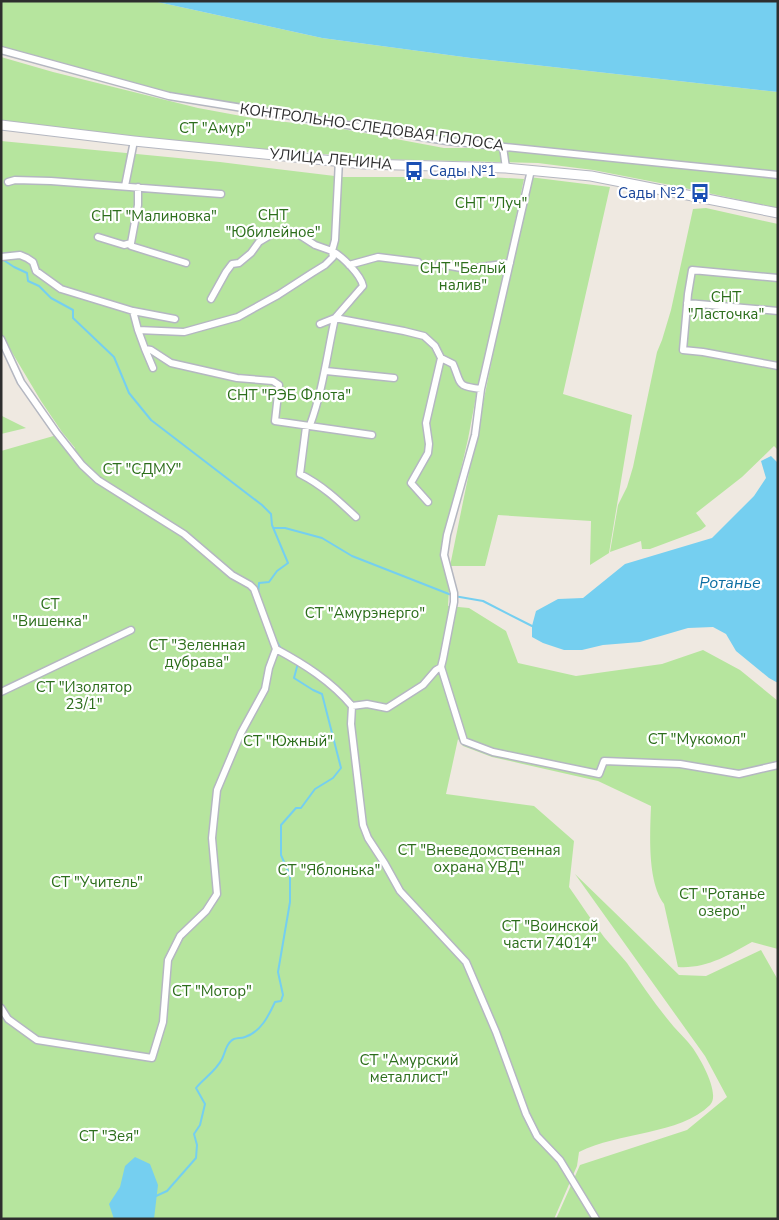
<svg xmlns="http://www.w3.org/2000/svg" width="779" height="1220" viewBox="0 0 779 1220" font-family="'Nunito Sans',sans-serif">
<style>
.green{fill:#b6e59e}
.water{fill:#75cff0}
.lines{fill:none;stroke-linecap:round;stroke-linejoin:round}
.stream{stroke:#75cff0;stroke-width:2}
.street-casing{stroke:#b4b7c1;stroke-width:9}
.secondary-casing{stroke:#b4b7c1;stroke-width:11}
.street{stroke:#fff;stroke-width:6}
.secondary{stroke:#fff;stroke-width:9}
.labels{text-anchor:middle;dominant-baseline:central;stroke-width:4.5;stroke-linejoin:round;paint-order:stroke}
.street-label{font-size:15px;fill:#2e2e2e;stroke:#fff}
.park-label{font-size:15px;fill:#2c6e1b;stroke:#fff}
.transit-label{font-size:15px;fill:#164399;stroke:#fff;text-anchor:start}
.water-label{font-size:16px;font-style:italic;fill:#0d6fa3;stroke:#fff}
</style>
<rect width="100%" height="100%" fill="#efe9e1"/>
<path class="green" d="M1,1h152l169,37 149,20 307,34v81l-345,-30 -277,-50 -155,-42z
M1,57l52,15 145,36 54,10 85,10 107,20h32l84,7 174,17 44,6v30l-103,-22 -82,-16 -55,-7 -166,-4 -68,-7 -109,-8 -194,-22z
M1,141l219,21 123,15h66l31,3 30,-1v-3l54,3 -42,199 -5,13 -9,48 -27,116 8,35 -1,16 21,2 37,23 12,32 58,13 86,-12 41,-14 37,20 38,31v248l-26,-7c-23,13 -46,27 -74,25l-14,-63c-17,-22 -14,-71 -13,-98l-53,-25 -106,-24 -29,-11 -5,-7 -12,55 88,12 40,35 -5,46c12,17 23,34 35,50 7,9 16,17 23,26 15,22 30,44 47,64 6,7 13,13 18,20 8,11 29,47 18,58 -30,30 -92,27 -131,47l-2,14 -23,53h-553v-768l56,-16 13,18 5,-5 -13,-16 -21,-31 -40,-67z
M529,177l81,10 -47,207 69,21 -23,138 -19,12 1,-44 -93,-6 -13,51h-35z
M706,208l72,16v226l-4,-4 -32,31 -46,36 10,13 -5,4 -51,19h-8l-1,-8 -31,11 8,-47 9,-18 6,-20 24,-115 5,-12 9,-30 22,-101z
M1,415l1,1 24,12 -25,6z
M575,874l104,101 27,1 55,-26 17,30v239h-222l24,-54 107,-35 40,-33 -22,-41z"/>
<path class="water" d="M153,1h625v91l-307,-34 -149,-20z
M771,456l7,7v220l-9,-5 -33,-27 -10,-17 -13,-7 -25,1 -48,14 -37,3 -21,5h-18l-21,-7 -11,-6v-11l4,-15 22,-12 25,-1 42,-34 87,-26 42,-42 12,-18 -5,-17z
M135,1157l15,7 8,21 -4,34h-40l-5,-15 11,-17 5,-21z"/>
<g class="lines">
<path class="stream" d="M2,259l12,8 13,6 1,8 11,5 12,12 22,12v8l41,39 15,36 22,27 111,85 9,9 1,11 16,38 -11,8 -8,11 -10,1 -1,11
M274,528h11l37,10 30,18 102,40 29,5 49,25
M276,640l5,9
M156,1196l11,-5 29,-33 1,-13 -3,-11 6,-9 5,-21 -9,-16c8,-10 20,-17 26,-29 3,-6 4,-14 9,-18 4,-4 9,-2 14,-4 16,-5 24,-22 30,-35l6,-1 2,-6 -5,-23 12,-70v-26l-9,-21v-30l15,-17h5l14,-19 18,-11 8,-10 -19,-74 -9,-4 -19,-12 4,-15"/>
<g class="street-casing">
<path id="street" d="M1,50l168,46 178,29 100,16 331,34
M503,147l3,21
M8,182l7,-2 36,1 170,13
M125,186l9,-45
M98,237l26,8 7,-2 7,-38v-18
M131,243v3l55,17
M1,257l19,-2 7,3 6,4 3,9 25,18 72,22 42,8
M439,264l28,5 43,-6
M349,265l29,-8 40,5
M778,278l-86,-8 -4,24 -5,56 20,2 75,14
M211,299l15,-27 6,-8 7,-1 12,-10 8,-11 15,-9 24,1 17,11 17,6 3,-11 4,-80
M687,303l91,8
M133,311l5,19 46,2 54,-15 40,-22 34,-22 13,-8 8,-8 -1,-6c10,5 29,24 31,35 -2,2 -26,30 -28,32 -8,36 -12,72 -25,107l-4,2 -6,47c22,11 38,26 56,43
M320,324l15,-6 69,13 20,5 11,10 6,12 12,6c9,21 3,22 28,25
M138,330l7,19 6,1 20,13 66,15 36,3 6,4 -4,36 97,14
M1,339l20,43 35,50 26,33 16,15 86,54 48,41 18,10 4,4 22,60
M145,349l8,19
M326,371l68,7
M428,502l-17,-19 17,-30 1,-9 -3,-21 15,-65
M276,649c28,15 55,32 76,57l-1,18 9,76 3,25 5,13 17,26 15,27 66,71 30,70 30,82 11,22 23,24 36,59
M441,667l23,74 29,11 106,22 5,-13 76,3 59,10 39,-9
M1,692l130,-62
M352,706l15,-2 20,4 36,-23 13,-15 5,-3 2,-8 11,-57v-9l-10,-38 3,-20 28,-100 6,-46 50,-219
M1,1008l7,11 29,21 115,18 11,-36 5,-62 12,-24 26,-25 11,-17 -5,-56 5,-48 24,-57 24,-44 4,-21 7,-19"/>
</g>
<g class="secondary-casing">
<path id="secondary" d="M1,125l133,16 230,23 142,4 85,8 187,37"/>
</g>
<use href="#street" class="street"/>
<use href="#secondary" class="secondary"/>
</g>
<defs>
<g id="bus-bare" transform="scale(1.5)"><path d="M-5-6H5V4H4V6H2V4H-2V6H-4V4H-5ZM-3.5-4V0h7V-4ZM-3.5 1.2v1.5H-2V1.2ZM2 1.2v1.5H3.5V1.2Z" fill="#1a4fb4" stroke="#fff" stroke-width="2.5" paint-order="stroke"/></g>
</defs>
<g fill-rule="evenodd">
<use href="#bus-bare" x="414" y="171"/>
<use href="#bus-bare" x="700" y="193"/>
</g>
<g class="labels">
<g class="street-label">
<text transform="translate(372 127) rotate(8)">КОНТРОЛЬНО-СЛЕДОВАЯ ПОЛОСА</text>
<text transform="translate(331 159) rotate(5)">УЛИЦА ЛЕНИНА</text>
</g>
<g class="park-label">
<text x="215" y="128">СТ "Амур"</text>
<text x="491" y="203">СНТ "Луч"</text>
<text x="273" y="215">СНТ<tspan x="273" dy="17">"Юбилейное"</tspan></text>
<text x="154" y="216">СНТ "Малиновка"</text>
<text x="463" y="268">СНТ "Белый<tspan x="463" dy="17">налив"</tspan></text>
<text x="726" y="297">СНТ<tspan x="726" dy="17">"Ласточка"</tspan></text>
<text x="289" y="395">СНТ "РЭБ Флота"</text>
<text x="142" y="469">СТ "СДМУ"</text>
<text x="50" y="604">СТ<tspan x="50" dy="17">"Вишенка"</tspan></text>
<text x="365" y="613">СТ "Амурэнерго"</text>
<text x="197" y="645">СТ "Зеленная<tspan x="197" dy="17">дубрава"</tspan></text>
<text x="84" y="687">СТ "Изолятор<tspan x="84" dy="17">23/1"</tspan></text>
<text x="697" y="739">СТ "Мукомол"</text>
<text x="288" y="741">СТ "Южный"</text>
<text x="479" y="850">СТ "Вневедомственная<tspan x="479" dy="17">охрана УВД"</tspan></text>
<text x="329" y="870">СТ "Яблонька"</text>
<text x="97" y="882">СТ "Учитель"</text>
<text x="722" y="894">СТ "Ротанье<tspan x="722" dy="17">озеро"</tspan></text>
<text x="550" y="926">СТ "Воинской<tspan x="550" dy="17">части 74014"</tspan></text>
<text x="212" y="991">СТ "Мотор"</text>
<text x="409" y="1060">СТ "Амурский<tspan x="409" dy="17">металлист"</tspan></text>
<text x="109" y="1136">СТ "Зея"</text>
</g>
<g class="transit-label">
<text x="429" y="171">Сады №1</text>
<text x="685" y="193" text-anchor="end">Сады №2</text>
</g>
<g class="water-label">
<text x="730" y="583">Ротанье</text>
</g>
</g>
<rect width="779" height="1220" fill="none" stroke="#2e2e2e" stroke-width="5"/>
</svg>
